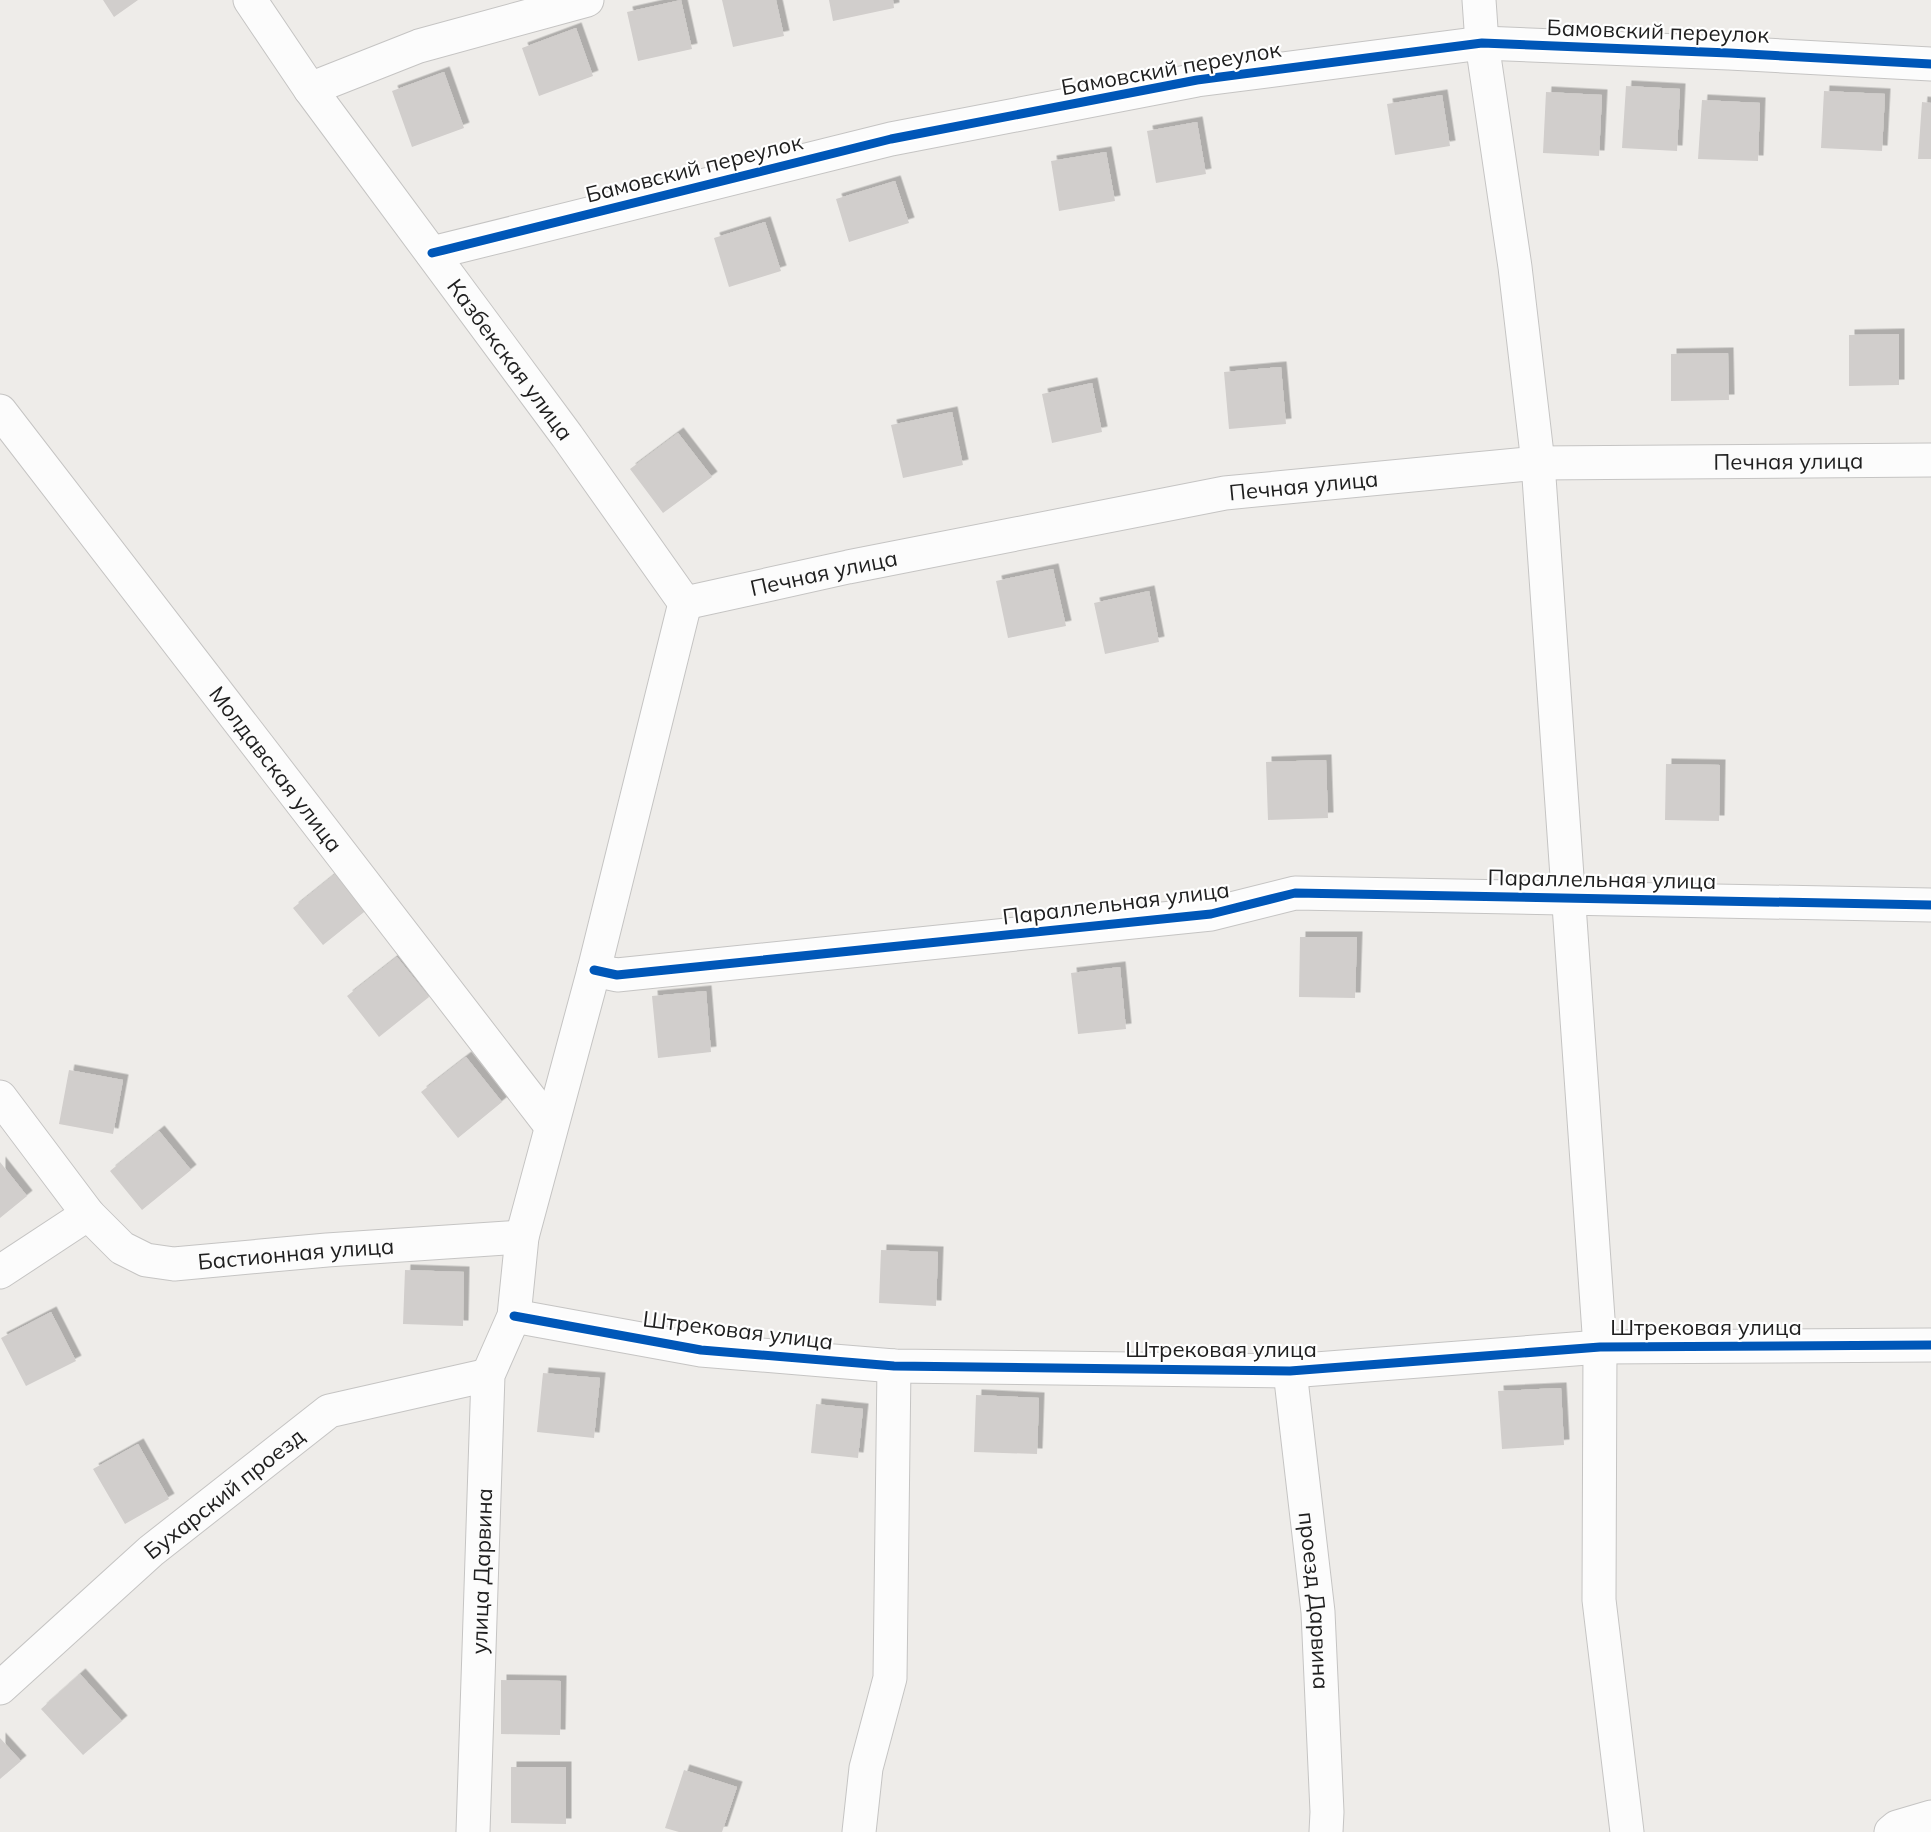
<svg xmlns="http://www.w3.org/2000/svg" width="1931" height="1832" viewBox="0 0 1931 1832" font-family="Mulish,sans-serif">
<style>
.building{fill:#d1cecc;filter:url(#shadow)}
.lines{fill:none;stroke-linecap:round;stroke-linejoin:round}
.minor-casing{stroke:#c5c4c3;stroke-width:35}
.minor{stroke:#fcfcfc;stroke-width:33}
.cycleway-casing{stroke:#fff;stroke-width:13}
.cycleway{stroke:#0057b8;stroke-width:9}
.labels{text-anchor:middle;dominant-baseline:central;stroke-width:4.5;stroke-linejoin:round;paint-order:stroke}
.street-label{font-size:22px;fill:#202020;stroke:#fff}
</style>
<defs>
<filter id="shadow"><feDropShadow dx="5.5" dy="-5.5" stdDeviation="0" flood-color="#0004"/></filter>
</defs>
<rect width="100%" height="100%" fill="#eeece9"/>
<path class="building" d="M103,0h35l-24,17z
M681,0l11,49 -54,12 -11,-49z
M722,0h54l8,36 -51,11z
M829,0h64l1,8 -61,13z
M576,28l17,48 -54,20 -17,-48z
M444,72l20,56 -52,19 -20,-56z
M1626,86l54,3 -3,62 -55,-3z
M1824,91l61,3 -3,57 -61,-3z
M1546,92l56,3 -3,61 -56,-3z
M1442,95l8,51 -55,9 -8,-51z
M1702,100l58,3 -2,58 -60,-2z
M1922,102l9,1v56h-13z
M1197,122l9,52 -50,9 -9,-52z
M1106,152l9,49 -56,10 -8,-50z
M895,181l14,42 -60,19 -13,-43z
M765,222l16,49 -52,16 -15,-49z
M1899,334v51l-50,1v-51z
M1728,353l1,47 -58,1v-47z
M1281,367l5,57 -57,5 -5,-57z
M1092,383l10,49 -50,11 -10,-49z
M952,412l11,53 -60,13 -12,-53z
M678,433l34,44 -49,36 -33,-44z
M1053,569l13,57 -58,12 -12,-57z
M1149,591l10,51 -54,12 -11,-51z
M1326,760l2,58 -60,2 -2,-58z
M1666,764l54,1 -1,56 -54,-1z
M339,871l30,37 -46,37 -30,-37z
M1300,937h57l-2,61 -56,-1z
M397,957l32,40 -50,40 -32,-41z
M1120,967l6,62 -48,5 -7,-61z
M706,991l5,61 -53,6 -6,-62z
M466,1057l36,45 -44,36 -37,-46z
M69,1070l54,10 -10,54 -54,-10z
M159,1131l32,39 -49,40 -32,-39z
M0,1162l27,34 -27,22z
M881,1250l57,2 -2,54 -57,-3z
M405,1270l59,2 -1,54 -60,-2z
M51,1312l25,49 -50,25 -25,-48z
M543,1373l57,5 -6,60 -57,-6z
M1561,1388l3,57 -62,4 -4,-58z
M976,1395l63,3 -2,56 -63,-2z
M816,1404l47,5 -5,49 -47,-5z
M138,1444l31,55 -44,25 -32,-55z
M80,1674l42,47 -39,34 -42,-46z
M501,1680l60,1 -1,54 -59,-1z
M0,1738l21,23 -21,18z
M511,1767h55v57l-55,-1z
M684,1770l53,17 -15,45h-43l-14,-4z"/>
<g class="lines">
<g class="minor-casing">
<g id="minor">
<path id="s1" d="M250,0l60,89 257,347 118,167"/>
<path d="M1479,0l3,43 33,224 23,196 62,884 -1,253 28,232"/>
<path d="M310,89l109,-43 168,-46"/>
<path d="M432,253l459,-114 306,-59 285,-37 247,10 202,11"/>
<path id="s2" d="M0,411l551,715"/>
<path id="s3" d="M685,603l163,-36 377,-74 313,-30 393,-3"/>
<path d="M594,970l23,5 594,-61 84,-21 636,12"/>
<path id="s4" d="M0,1097l88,117 34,34 24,12 28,4 153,-14 195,-13"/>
<path d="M0,1272l88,-58"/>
<path d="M514,1316l187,34 193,16 396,5 310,-24 331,-2"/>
<path id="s5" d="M1290,1371l28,241 9,200 -1,20"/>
<path id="s6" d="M0,1688l151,-137 178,-140 159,-36"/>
<path id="s7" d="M473,1832l15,-457 26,-59 8,-79 72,-267 91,-367"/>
<path d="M859,1832l7,-64 24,-90 4,-312"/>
<path d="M1891,1832l6,-5 34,-10"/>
</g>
</g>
<use href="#minor" class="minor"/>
<g class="cycleway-casing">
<path id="cycleway" d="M432,253l459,-114 306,-59 285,-37 247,10 202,11
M594,970l23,5 594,-61 84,-21 636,12
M514,1316l187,34 193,16 396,5 310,-24 331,-2"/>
</g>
<use href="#cycleway" class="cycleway"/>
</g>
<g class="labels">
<g class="street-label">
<text transform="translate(1658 31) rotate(2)">Бамовский переулок</text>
<text transform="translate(1171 68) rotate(-10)">Бамовский переулок</text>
<text transform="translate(694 168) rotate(-14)">Бамовский переулок</text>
<text stroke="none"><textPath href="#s1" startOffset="444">Казбекская улица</textPath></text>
<text stroke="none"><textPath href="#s3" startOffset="1116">Печная улица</textPath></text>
<text stroke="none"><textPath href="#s3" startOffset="630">Печная улица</textPath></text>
<text stroke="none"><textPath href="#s3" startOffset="142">Печная улица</textPath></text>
<text stroke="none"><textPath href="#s2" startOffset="452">Молдавская улица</textPath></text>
<text transform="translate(1602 879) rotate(1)">Параллельная улица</text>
<text transform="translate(1116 903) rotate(-7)">Параллельная улица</text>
<text stroke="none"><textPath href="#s4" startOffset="372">Бастионная улица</textPath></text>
<text x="1706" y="1327">Штрековая улица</text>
<text transform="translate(738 1330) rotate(7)">Штрековая улица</text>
<text x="1221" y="1349">Штрековая улица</text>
<text stroke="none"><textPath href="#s6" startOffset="297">Бухарский проезд</textPath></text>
<text stroke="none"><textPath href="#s7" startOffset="261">улица Дарвина</textPath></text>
<text stroke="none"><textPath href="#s5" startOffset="231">проезд Дарвина</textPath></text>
</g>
</g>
</svg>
